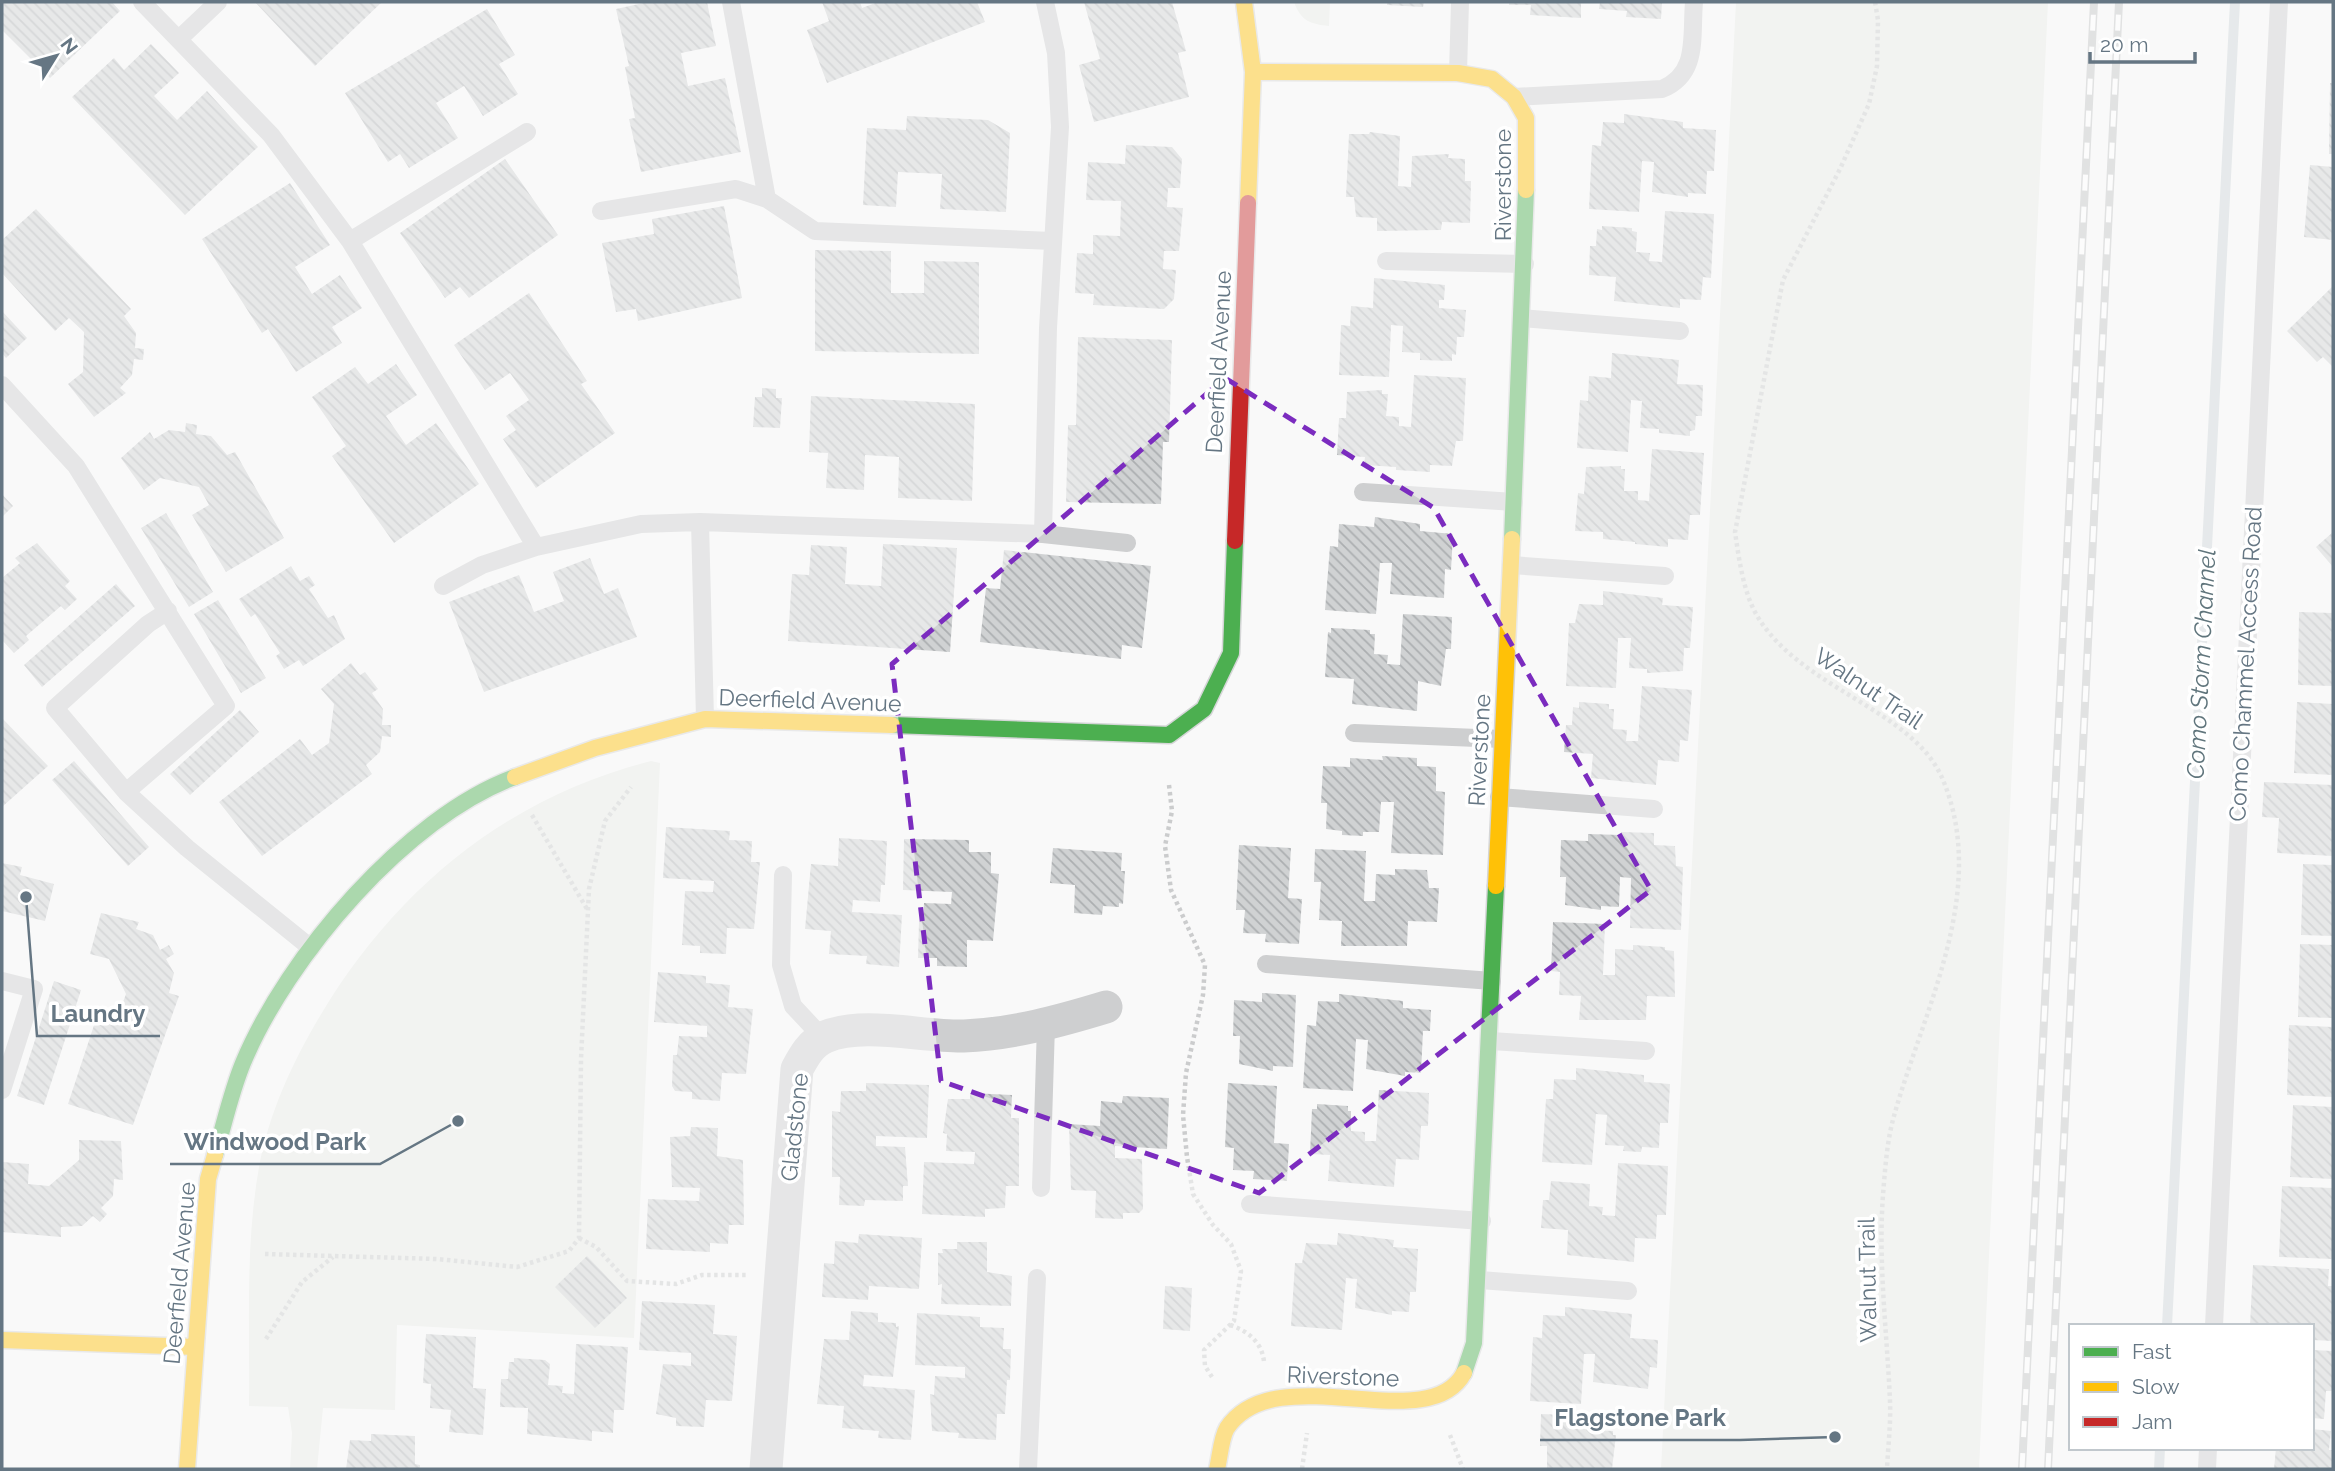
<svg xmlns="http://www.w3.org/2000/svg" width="2335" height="1471" viewBox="0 0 2335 1471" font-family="Raleway,sans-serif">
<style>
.green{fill:#e8ebe6}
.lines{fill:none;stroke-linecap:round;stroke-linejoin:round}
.stream{stroke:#ced6d9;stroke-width:10}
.building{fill:url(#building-back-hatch)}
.fast-casing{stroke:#d5d6d7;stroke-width:19}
.slow-casing{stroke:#d5d6d7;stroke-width:19}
.jam-casing{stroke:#d5d6d7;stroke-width:19}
.path{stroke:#cbcccd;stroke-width:4.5;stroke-dasharray:3.5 3.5;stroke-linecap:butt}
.lane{stroke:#cecfd0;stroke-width:18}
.street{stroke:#cecfd0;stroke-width:33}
.fast{stroke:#4caf50;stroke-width:16}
.slow{stroke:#ffc107;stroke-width:16}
.jam{stroke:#c62828;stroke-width:16}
.rail-casing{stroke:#c3c5c6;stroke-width:8}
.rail{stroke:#fff;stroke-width:5;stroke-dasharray:16;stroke-linecap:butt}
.marked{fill:none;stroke:#7b2cbf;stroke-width:5;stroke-dasharray:14 9;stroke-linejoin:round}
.labels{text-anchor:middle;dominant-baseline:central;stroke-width:7;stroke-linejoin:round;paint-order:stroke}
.street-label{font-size:23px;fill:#657683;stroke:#fff}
.water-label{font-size:24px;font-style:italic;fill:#60757c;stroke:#fff}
.leader{fill:none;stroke:#657683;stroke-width:2.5}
.callout-dot{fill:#657683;stroke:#fff;stroke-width:2.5}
.callout-label{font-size:24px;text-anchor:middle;font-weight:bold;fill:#657683;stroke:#fff;stroke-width:7;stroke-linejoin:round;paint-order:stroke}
</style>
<defs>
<pattern id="building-back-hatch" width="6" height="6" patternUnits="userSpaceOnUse" patternTransform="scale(1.75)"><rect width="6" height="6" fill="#d0d2d3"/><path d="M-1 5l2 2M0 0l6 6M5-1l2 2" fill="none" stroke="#acafb1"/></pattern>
</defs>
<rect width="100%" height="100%" fill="#f9f9f9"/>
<path class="green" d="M1294,2h36l-1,24c-19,-2 -28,-5 -35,-24z
M1736,2h312l-69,1467h-318z
M651,761l9,2 -26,575 -237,-13 -2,85 -72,-2 -6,61h-27l2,-36 -4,-26 -39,-1c1,-79 -4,-161 10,-239 10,-54 33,-104 61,-151 76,-127 186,-218 331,-255z"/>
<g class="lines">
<path class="stream" d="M2167,1326l68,-1324
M2159,1469l1,-21"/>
</g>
<path class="building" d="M2,2h110l8,9 -70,67 -48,-48z
M255,2h127l-67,64z
M648,2h59l9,44 -35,7 7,33 37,-8 16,74 -100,20 -12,-53 6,-1 -10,-51 4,-1 -13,-57z
M822,2h38l2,6 16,-6h99l8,20 -158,61 -20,-53 22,-9z
M1084,2h88l14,49 -8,2 11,44 -95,25 -15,-57 21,-6z
M1387,2h37l-1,5 -36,-2z
M1509,2h72v16l-51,-3 1,-10h-22z
M1600,2h62l-1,17 -35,-2 1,-6 -28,-2z
M487,9l28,46 -16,9 19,30 -35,22 -19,-30 -28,17 22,35 -49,30 -9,-14 -12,8 -43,-69z
M151,44l28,29 -25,23 23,24 30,-29 51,56 -73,68 -113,-118 42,-39 10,12z
M2330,83h3v71h-4z
M1624,114l59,8v6l33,2 -2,41h-7l-1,23 -18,-1v4l-36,-5 2,-30 -12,-1 -3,51 -50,-3 3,-64 9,1 2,-24 21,1z
M907,116l81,4 22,13 -4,79 -66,-3 2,-35 -44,-2 -2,35 -33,-2 4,-77 39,2z
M1370,132l30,4 -2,50 13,1 1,-31 37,-2 -1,4 17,1v22h6l-1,42 -28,-1 -1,8 -64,1v-13l-21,-1 -2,-20h-8l3,-63h20z
M1126,145l46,2 10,12 -2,29h-12l-1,19 16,1 -4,43h-15l-1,18 13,1 -2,29 -10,10 -71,-4 1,-11 -19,-1 2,-40 16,1v-19l27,1 1,-35 -35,-1 2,-38 37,2z
M505,159l53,76 -89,63 -9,-11 -15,11 -45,-65z
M2310,165l23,2v73l-29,-3z
M290,183l40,62 -35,22 17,27 28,-19 22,33 -30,19 10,16 -46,29 -28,-43 -6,4 -60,-94z
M724,206l18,92 -104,23 -2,-12 -20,3 -14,-69 52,-9 -2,-15z
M36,209l95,100 -7,7 12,17 -1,15 9,1 -1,11 -9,-1 -2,16 -12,13 6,5 -32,24 -26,-33 15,-12 1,-40 -15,-14 -14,13 -53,-58v-33z
M1665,211l49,3 -3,64 -8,-1 -2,23 -21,-1v9l-66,-7 2,-24 -27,-2 1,-29h6l1,-17 5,1v-4l30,2v3l5,1 -1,20 14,1 -1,8 13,1z
M815,250l76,1v42h33v-32l55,1v92l-164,-3z
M1374,278l71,7 -1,15h-5v8l27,2 -2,27h-7l-1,18 -4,-1v7l-32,-1v-7l-18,-1 1,-26 -12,-1 -2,52 -50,-2 2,-50 9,1 1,-20 22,2z
M2333,286v81l-10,-10 -6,5 -30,-31z
M529,293l58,88 -6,3 34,49 -79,55 -33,-49 13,-9 -10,-14 23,-16 -19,-27 -25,17 -31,-45z
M2,311l25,27 -21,20 -4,-5z
M1078,337l94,3 -3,102h-6l-2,62 -95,-2 2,-77h8z
M1612,353l67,7 -2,24 26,1 -1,31h-6l-1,14 -5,1v5l-31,-3v-4l-19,-1 2,-27 -11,-1 -3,52 -51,-4 3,-48 8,1 1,-25 22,2z
M396,364l21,31 -31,21 20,29 30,-22 43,61 -85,59 -62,-87 14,-10 -34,-49 43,-30 13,17z
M1414,375l52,3 -3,63h-7l-4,25 -22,-1v7l-34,-2v-3l-32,-2 1,-8 -28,-2 2,-37h7l1,-26 35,-2v4h6l-2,22 13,1v9l12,1z
M762,388l14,1v9h6l-2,30 -27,-1 2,-30h7z
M811,396l164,8 -3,97 -74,-3 1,-41 -34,-2 -1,35 -38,-2 2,-35 -19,-1z
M186,423l11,2 -1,9 15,2 16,19 8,-3 49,86 -58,34 -34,-57 17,-10 -10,-18 -39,-9 -16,12 -23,-32 29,-26 4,7 15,-9 16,2z
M1652,449l52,4 -4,62h-10l-2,25 -20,-1v8l-33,-3v-2l-32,-3v-7l-28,-1 3,-38 6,1 2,-27 35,-1v3h4l-1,22h14v9l11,1z
M2,494l11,12 -11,11z
M166,513l47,79 -24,15 -48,-79z
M1375,517l45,7v7l33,3 -2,36 -6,-1 -1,29 -54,-4 2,-31h-12l-4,51 -51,-4 5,-64 8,1 1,-23 35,3z
M2333,532v35l-17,-20z
M37,543l33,38 -5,5 12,13 -12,11 -4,-4 -35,30 3,4 -15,13 -12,-13v-62l18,-15 -5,-5z
M883,544l74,4 -7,104 -162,-11 4,-67 17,1 2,-30 36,2 -2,37 36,2z
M1004,550l147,16 -9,82 -20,-3 -1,14 -141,-17 6,-54 14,1z
M590,558l14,36 14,-6 19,49 -153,55 -35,-90 70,-27 15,37 30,-11 -11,-29z
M291,566l9,15 9,-5 6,9 -6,4 19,29 6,-3 11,24 -42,27 -4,-6 -15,9 -8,-13 4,-3 -25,-39 -4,3 -12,-18z
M116,584l19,22 -93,81 -18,-22z
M1603,591l60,7 -1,7 31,2 -3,41h-6l-1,23 -36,2v-4l-18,-1 2,-30h-13l-2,50 -50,-2 3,-63h6l4,-19 24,1z
M218,600l48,78 -25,15 -47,-79z
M2299,612l34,1v73l-35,-1z
M1403,614l49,3 -1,32h-5l-5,37 -23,-5 -1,30 -65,-7 2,-25 -29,-2 3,-45 3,1v-5l39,2v4h5l-1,20 14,1 -1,9 13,1z
M351,663l9,12 5,-3 13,17 -6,4 11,16 -1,16h9v12l-9,-1 -2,16 -14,13 6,9 -110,82 -43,-54 81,-63 12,16 17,-12 5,-39 -13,-15z
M1642,686l50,4 -4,51 -8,-1 -1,22 -21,-2 -2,25 -65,-7 2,-24 -29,-2 2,-27h6l1,-18 6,1v-6l30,2v5h5l-1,20 14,1 -1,11h12z
M2297,702l36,2v71l-39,-2z
M240,710l19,22 -69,63 -20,-21z
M2,718l46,48 -46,41z
M1382,756l35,2v8l19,1v24l9,1 -2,63 -52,-2 3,-51h-13l-2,30h-16v4l-21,-1v-4l-16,-2 1,-26h-6l2,-37 27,1v-9l33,2z
M74,761l75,86 -21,19 -76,-86z
M2264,782l69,3v71l-56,-3 2,-35 -17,-1z
M666,827l64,4 -1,9 23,1 -1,21h9l-6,67 -27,-1 -1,26 -26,-1v-7l-18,-1 3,-54 28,1 1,-11 -51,-3z
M1621,832l33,1v12l21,1 1,20 7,1 -2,63 -51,-2 1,-50 -11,-1 -1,30 -18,-1v4l-36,-5 1,-28h-6l1,-37 27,1v-7l33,1z
M839,838l48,3 -2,44h-4l-1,17 -27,-2 -1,12 50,3 -3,52 -33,-3 1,-8 -38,-2 2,-23 -26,-2 6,-65 27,2z
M904,839l65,1v12h22v21l8,1 -6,67 -26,-1v27l-30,-1v-8h-19l1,-37h4l1,-18 27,1 1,-12 -49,-2z
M1239,845l52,3 -3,50 14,1 -3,45 -34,-2 1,-8 -23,-1 2,-23h-9z
M1053,848l69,5 -1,18h4l-2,33 -4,-1v4l-16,-1 -1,9 -28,-2 1,-28 -25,-2z
M1315,849l51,2 -2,50h11l1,-27 19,1v-6l32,1 2,18h10l-2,34 -29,-1 -1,25h-66l1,-25 -23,-1 2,-38h-7z
M2,863l20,4 -2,8 34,9 -9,37 -43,-10z
M2303,864l30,1v71l-32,-1z
M101,913l38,9 -3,7 17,6 7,15 9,-5 5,9 -8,5 8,14 -5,20 10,3 -46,129 -65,-21 32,-97 19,6 7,-19 -17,-35 -19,-5z
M1553,922l52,2 -2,51h12v-26l18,1v-5l32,2v3l9,1 1,46 -28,-1 -1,24h-67l2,-24 -22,-1 1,-23 -9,-1z
M2300,944l33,1v73l-35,-1z
M658,972l48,4v7l24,2 -2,22 25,2 -7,65 -24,-1 -2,28 -28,-2v-7l-17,-1 -3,-5 1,-31h4l2,-19 28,1v-11l-53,-4z
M54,981l27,9 -37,115 -27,-9z
M1262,993l34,2 -3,72 -20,-1v5l-34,-7 1,-28h-7l1,-36 28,2z
M1339,994l64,7v7l28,2 -1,21h-7l-2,42 -16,-1v4l-39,-7 2,-29 -12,-1 -3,52 -50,-3 4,-63 9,1 2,-25 21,1z
M2289,1025l44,2v70l-46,-2z
M1576,1068l68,7v7l26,2 -2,39h-8l-1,25 -17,-1 -1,5 -18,-1 1,-5 -19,-1 2,-30 -11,-1 -4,51 -50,-3 4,-63h7l1,-20 22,1z
M866,1083l63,2 -2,53 -51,-2v10l29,1 3,39h-5v15l-38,-1 -1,6 -25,-1 1,-28h-8v-66l8,1 1,-21h25z
M1228,1083l49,3 -3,57 15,1 -2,37 -34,-2 1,-8 -21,-1 1,-22 -9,-1z
M1379,1090l50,3 -1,33h-7l-2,34 -23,-1 -2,28 -66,-6 2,-26 -20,-1 2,-45h5v-5l31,2v5h3v20l14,1v9h11z
M970,1093l42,2 -1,23h8v68h-13l-1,22 -20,1v8l-63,-3 2,-52 50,2 1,-12 -29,-1 1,-17 -4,-1 5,-34h22z
M1123,1096l46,2 -2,51 -52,-3v12l27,1 1,50 -4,4h-16v6l-28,-1 1,-27 -25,-1 -2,-66 31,2 1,-25 21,2z
M2293,1105l40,2v72l-43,-2z
M691,1127l27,1 -1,28 26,4 1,65h-15l-1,19 -18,-1v9l-64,-3 2,-50 51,2 1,-13 -28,-1 -2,-50 20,-1z
M79,1140l42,1 2,39 -9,-1 -1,17 -12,12 6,6 -7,8 -7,-6 -11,10 -21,1v10l-59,-5v-70l27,2 -1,20 21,2 30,-26z
M1618,1163l50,3 -2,49h-9l-1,24 -21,-1 -1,24 -67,-7 1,-25 -27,-2 2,-28h6l2,-19 39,3 -1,22 14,1 -1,8 13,1z
M2282,1186l51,2v71l-54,-2z
M1338,1233l56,7 -1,7 25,2 -2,43h-6l-1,20 -17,-1v4l-37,-7 2,-29 -11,-1 -4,52 -51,-4 4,-63h7l4,-20 31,2z
M859,1234l63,4 -3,51 -50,-3 -1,14 -46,-3 2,-34 10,1 1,-23 23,2z
M957,1242h30v30l25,4 -1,30 -70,-2 1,-20 -4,1v-32h5l-1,-4h15z
M587,1256l40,42 -32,30 -40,-41z
M2253,1265l76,4 -1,17h5v55l-21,-1v-14h-62z
M1165,1286l27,2 -2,43 -27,-2z
M642,1301l73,4 -2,29 24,2 -5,65 -26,-1 -2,27 -28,-1v-8l-20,-4 7,-50 28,2v-13l-52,-3z
M1565,1307l67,7 -2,24 28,2 -1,28 -7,-1 -2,22 -55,-7 2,-28h-11l-3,50 -51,-3 3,-64 9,1 1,-23 22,1z
M851,1311l27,2v9l18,1v4l3,-1 -6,51 -29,-2 -1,11 52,4 -4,50 -33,-2 1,-7 -37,-3 2,-22 -27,-2 7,-65 25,1z
M917,1313l63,4v10l24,1 -1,21h8l-1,31h-3l-2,34h-8l-1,26 -38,-2 1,-5 -27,-2 -2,-37 4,1 1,-19 30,2v-11l-50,-2z
M426,1334l50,3 -3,51 13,1 -3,46 -34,-3 2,-22 -21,-2 1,-24 -8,-1z
M576,1344l52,3 -4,63h-10l-1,23 -21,-2v10l-65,-7 1,-26 -28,-1 1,-28h7l1,-17h5v-4l31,2 5,4 -2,21 15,1 -1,7 12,1z
M2312,1350l21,1v40h-7l-2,28 -12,-1z
M1541,1414l51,2 -1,14 22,1v4h3l-4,34h-65v-23h-7z
M2312,1429l19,2 -2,19h4v19h-59l2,-21h36z
M371,1434l44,2v28l5,1v4h-74l4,-29 21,1z"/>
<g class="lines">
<g class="fast-casing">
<path id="fast" d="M1512,539l14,-349
M892,725l277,10 35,-26 27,-56 4,-112
M215,1155c9,-30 16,-63 28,-92 44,-106 163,-246 272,-286
M1464,1373l10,-30 22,-457"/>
</g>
<g class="slow-casing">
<path id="slow" d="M1244,2l9,70 -5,131
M1253,72l205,1 34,6 22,18 12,21v72
M515,777l80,-29 110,-29 187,6
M1496,886l16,-347
M2,1340l193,7
M187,1469l21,-290 7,-24
M1217,1469c3,-12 4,-31 10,-41 49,-73 201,12 237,-55"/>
</g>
<g class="jam-casing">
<path id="jam" d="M1235,541l13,-338"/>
</g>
<path class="path" d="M1875,2l3,18 -1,46 -8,38 -29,65 -57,111 -48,252c4,27 8,58 21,82 43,75 158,95 187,166 46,111 -19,228 -49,336 -7,24 -9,54 -11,79 -5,68 4,137 7,206 1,22 -2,46 -3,68
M1169,785l3,26 -7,35 6,44 34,75 -2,30 -17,78 -3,42 4,42 6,37 20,31 18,19 10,27 -7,50 -30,29 1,16 7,11
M532,815l55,94
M579,1238l17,9 31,34 49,3 26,-9h46
M265,1254l172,5 80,8 52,-16 10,-13 2,-179 8,-170 16,-68 26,-34
M1230,1325c18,6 32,17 34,37
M266,1339l36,-57 31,-25
M1450,1435l13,34
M1302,1469l5,-36"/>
<path class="lane" d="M142,2l129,133 79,106 186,306 -54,18 -39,21
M731,2l36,197 48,32 237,10
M180,38l38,-36
M1458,73l2,-71
M1514,97l148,-8c37,-15 29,-52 32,-87
M601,211l135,-22 31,10
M350,241l177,-109
M1386,261l139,3
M1522,318l158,13
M2,385l74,81 150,240 -100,86
M1363,492l151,10
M700,522l5,197
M1043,534l84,9
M536,547l105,-23 59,-2 343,12 5,-206 12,-201 -4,-74 -11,-51
M1511,565l154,11
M168,611l-20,13 -93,84 71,84 61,56 124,100
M1354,733l148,6
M1499,797l155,12
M783,875l-2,90 12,41 30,32
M1266,964l226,17
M2,981l32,8 -32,101
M1491,1041l155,10
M1041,1188l5,-163
M1250,1204l232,17
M1480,1280l148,11
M2214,1326l65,-1324
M1028,1469l9,-191
M2207,1469l1,-21"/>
<path class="street" d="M766,1469l31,-400c7,-13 14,-26 28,-32 38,-16 97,0 139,-1 49,-2 96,-15 142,-29"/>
<use href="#fast" class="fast"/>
<use href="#slow" class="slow"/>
<use href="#jam" class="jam"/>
<g class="rail-casing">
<path id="rail" d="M2022,1469l72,-1467
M2048,1469l71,-1467"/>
</g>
<use href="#rail" class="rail"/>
</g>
<path d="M0 0H2335V1471H0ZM1225,378l209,130 217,382 -392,303 -318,-112 -49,-417z" fill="#f9f9f9" fill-opacity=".55" fill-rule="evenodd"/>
<path class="marked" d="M1225,378l209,130 217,382 -392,303 -318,-112 -49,-417z"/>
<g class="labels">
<g class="street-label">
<text transform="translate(1502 185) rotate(-90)">Riverstone</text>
<text transform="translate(1218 362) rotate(-87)">Deerfield Avenue</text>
<text transform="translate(2245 664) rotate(-87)">Como Chammel Access Road</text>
<text transform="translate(1869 688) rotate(34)">Walnut Trail</text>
<text transform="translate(810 700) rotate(2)">Deerfield Avenue</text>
<text transform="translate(1479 750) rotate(-87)">Riverstone</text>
<text transform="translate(794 1127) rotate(-84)">Gladstone</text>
<text transform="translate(179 1273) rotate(-85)">Deerfield Avenue</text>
<text transform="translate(1867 1280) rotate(-91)">Walnut Trail</text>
<text transform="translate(1343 1376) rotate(2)">Riverstone</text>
</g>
<g class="water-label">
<text transform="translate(2201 664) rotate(-87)">Como Storm Channel</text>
</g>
</g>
<path class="leader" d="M26 897L37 1036H160M458 1121L380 1164H170M1835 1437L1740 1440H1540"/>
<g class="callout-dot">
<circle cx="26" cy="897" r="7"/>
<circle cx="458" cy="1121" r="7"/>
<circle cx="1835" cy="1437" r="7"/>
</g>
<g class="callout-label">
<text x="98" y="1022">Laundry</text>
<text x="275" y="1150">Windwood Park</text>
<text x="1640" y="1426">Flagstone Park</text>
</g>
<rect width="2335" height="1471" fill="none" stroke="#657683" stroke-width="7"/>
<rect x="2069" y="1324" width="245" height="126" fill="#ffffff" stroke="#c1c8cd" stroke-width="2"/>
<rect x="2083" y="1347" width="35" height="10" fill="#4caf50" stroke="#c1c8cd" stroke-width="2"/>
<text x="2132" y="1359" font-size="21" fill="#657683">Fast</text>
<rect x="2083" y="1382" width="35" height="10" fill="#ffc107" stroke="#c1c8cd" stroke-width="2"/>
<text x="2132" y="1394" font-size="21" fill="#657683">Slow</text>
<rect x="2083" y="1417" width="35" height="10" fill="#c62828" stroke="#c1c8cd" stroke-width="2"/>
<text x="2132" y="1429" font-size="21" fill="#657683">Jam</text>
<g transform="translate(56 56) rotate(53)" stroke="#ffffff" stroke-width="5" paint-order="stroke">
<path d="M0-5L12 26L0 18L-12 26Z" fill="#657683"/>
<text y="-10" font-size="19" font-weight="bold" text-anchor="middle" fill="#657683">N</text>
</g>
<path d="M2090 52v10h105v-10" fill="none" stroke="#657683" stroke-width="3.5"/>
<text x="2100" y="52" font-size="21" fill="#657683" stroke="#ffffff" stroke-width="5" paint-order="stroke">20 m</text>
</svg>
